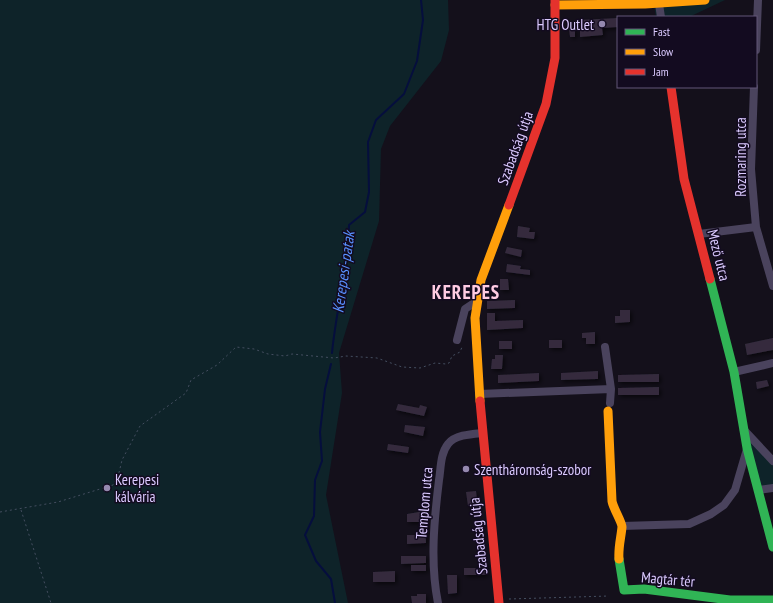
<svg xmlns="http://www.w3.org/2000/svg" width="773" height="603" viewBox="0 0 773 603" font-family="'PT Sans Narrow',sans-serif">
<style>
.green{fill:#0e2329}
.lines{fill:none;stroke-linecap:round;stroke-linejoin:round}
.stream{stroke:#050e3d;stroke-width:2}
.building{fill:#342c3e;filter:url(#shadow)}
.path{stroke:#444e60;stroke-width:1;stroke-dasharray:2 3;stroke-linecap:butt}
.street{stroke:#4a435d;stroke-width:8}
.fast{stroke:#30b455;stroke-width:9}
.slow{stroke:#ff9f0a;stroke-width:9}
.jam{stroke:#e5322d;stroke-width:9}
.poi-dot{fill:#9589af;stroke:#130b20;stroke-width:1.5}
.labels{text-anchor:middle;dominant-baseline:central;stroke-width:3;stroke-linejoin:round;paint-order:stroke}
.poi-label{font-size:15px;fill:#dbcaff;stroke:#130b20;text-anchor:start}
.street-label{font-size:15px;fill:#dbcaff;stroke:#130b20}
.water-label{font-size:16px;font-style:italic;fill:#5890ff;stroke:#130b20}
.district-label{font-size:19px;font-weight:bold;letter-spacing:1px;fill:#ffcce2;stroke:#130b20}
</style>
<defs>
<filter id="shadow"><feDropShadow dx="2" dy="2" stdDeviation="2" flood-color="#0009"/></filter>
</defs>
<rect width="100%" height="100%" fill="#14101b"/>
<path class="green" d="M0,0h448l1,30 -8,31 -51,65 -9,23 -2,72 -40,132 3,40 -16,102 22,108h-348z
M653,0h72l-36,17h-33z
M744,430l29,31v27l-15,2z"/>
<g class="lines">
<path class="stream" d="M332,353c4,-43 16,-85 17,-128l16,-13 4,-20 -1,-50 8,-22 28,-26 13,-33 6,-41 -2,-20
M331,364l-6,25 -5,43 2,29 -7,19 -1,36 -9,19 11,26 15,18 4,24"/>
</g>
<path class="building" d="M618,18v9l-16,1 1,7 -23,2v-17z
M569,29h6v8h-5z
M518,226l12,2 -1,4h6l-1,7 -17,-2z
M507,247l15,3 -1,7 -16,-4z
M507,264l14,2 -1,3 10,1v5l-24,-3z
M500,279h8l1,11h-9z
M515,300v8l-28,1v-8z
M620,310h10v12l-15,1v-7h5z
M487,313h8v8l28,-1v8l-36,2z
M595,332v12h-9v-6h-4v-5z
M773,338v12l-26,5 -2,-11z
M549,340h13v8h-13z
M499,341h13v8h-13z
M495,355h8l-1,14h-11l1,-10h3z
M598,371v8l-37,1v-7z
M539,373v8l-41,2v-8z
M659,374v8h-41v-7z
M767,380l2,6 -12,3 -1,-7z
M659,387v8h-41v-7z
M398,404l21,4 1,-3 7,2 -3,9 -28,-6z
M405,425l20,2 -2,9 -19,-4z
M388,444l21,3 -1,6 -21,-3z
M476,491l2,19 -7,1v-5h-3l-2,-14z
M425,511v11h-18v-8z
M419,524h6l1,19 -19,1v-9h12z
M401,556h25v7l-25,1z
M478,561h8v14h-22v-7h14z
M411,565h15v6h-15z
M395,571v11h-22v-10z
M447,575h10v18l-9,1z
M417,594h9v9h-14l-1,-7h6z"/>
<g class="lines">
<path class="path" d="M21,510l30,93
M0,512l58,-10 55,-17 5,-8 4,-17 18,-34 46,-33 5,-13 26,-15 19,-18 18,2 14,5 17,2 7,-2 42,4 12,-2 31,2 25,9 18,1 15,-5 11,1 3,-1 3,-7 8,-4 2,-5
M509,599l100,-3"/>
<path class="street" d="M659,4l2,13
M756,50l2,-50
M754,87l-3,82 5,58 17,59
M699,234l57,-7
M457,340l8,-31 12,-8
M605,347l6,42 -1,14
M734,372l39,-9
M479,394l132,-5
M744,430l29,31
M758,490l15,-2
M622,526l67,-2 22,-10 13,-9 11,-15 12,-41
M438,603c-8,-40 -4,-82 1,-123 2,-11 1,-26 9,-36 7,-9 23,-10 34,-11"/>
<path class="fast" d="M710,279l24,93 13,76 26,99
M619,559l5,31 20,-1 86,11h43"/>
<path class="slow" d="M555,5l90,-1 60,-4
M480,401l-5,-83 6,-38 28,-75
M608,411l4,90c1,7 10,21 10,26 -1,11 -4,21 -3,32"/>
<path class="jam" d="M671,87l13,92 26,100
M509,205l37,-101 9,-46v-58
M480,401l19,202"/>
</g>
<g class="poi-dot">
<circle cx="602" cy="24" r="4"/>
<circle cx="466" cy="469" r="4"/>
<circle cx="107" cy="488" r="4"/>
</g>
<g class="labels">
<g class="poi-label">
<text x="594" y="24" text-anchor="end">HTG Outlet</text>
<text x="474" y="469">Szentháromság-szobor</text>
<text x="115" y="479">Kerepesi<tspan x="115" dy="17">kálvária</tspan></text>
</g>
<g class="street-label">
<text transform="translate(515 148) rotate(-70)">Szabadság útja</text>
<text transform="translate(740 157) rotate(-90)">Rozmaring utca</text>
<text transform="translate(719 255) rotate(76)">Mező utca</text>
<text transform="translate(424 503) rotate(-85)">Templom utca</text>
<text transform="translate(478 536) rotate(-96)">Szabadság útja</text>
<text transform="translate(668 579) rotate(5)">Magtár tér</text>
</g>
<g class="water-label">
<text transform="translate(343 272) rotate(-82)">Kerepesi-patak</text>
</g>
<g class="district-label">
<text x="466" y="292">KEREPES</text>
</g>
</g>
<rect x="617" y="16" width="140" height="72" fill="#130b20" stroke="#635779"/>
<rect x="625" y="29" width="20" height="6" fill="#30b455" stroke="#635779"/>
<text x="653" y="36" font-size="12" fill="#dbcaff">Fast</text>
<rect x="625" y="49" width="20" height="6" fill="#ff9f0a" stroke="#635779"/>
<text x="653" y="56" font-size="12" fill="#dbcaff">Slow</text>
<rect x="625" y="69" width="20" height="6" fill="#e5322d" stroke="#635779"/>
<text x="653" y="76" font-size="12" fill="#dbcaff">Jam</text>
</svg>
